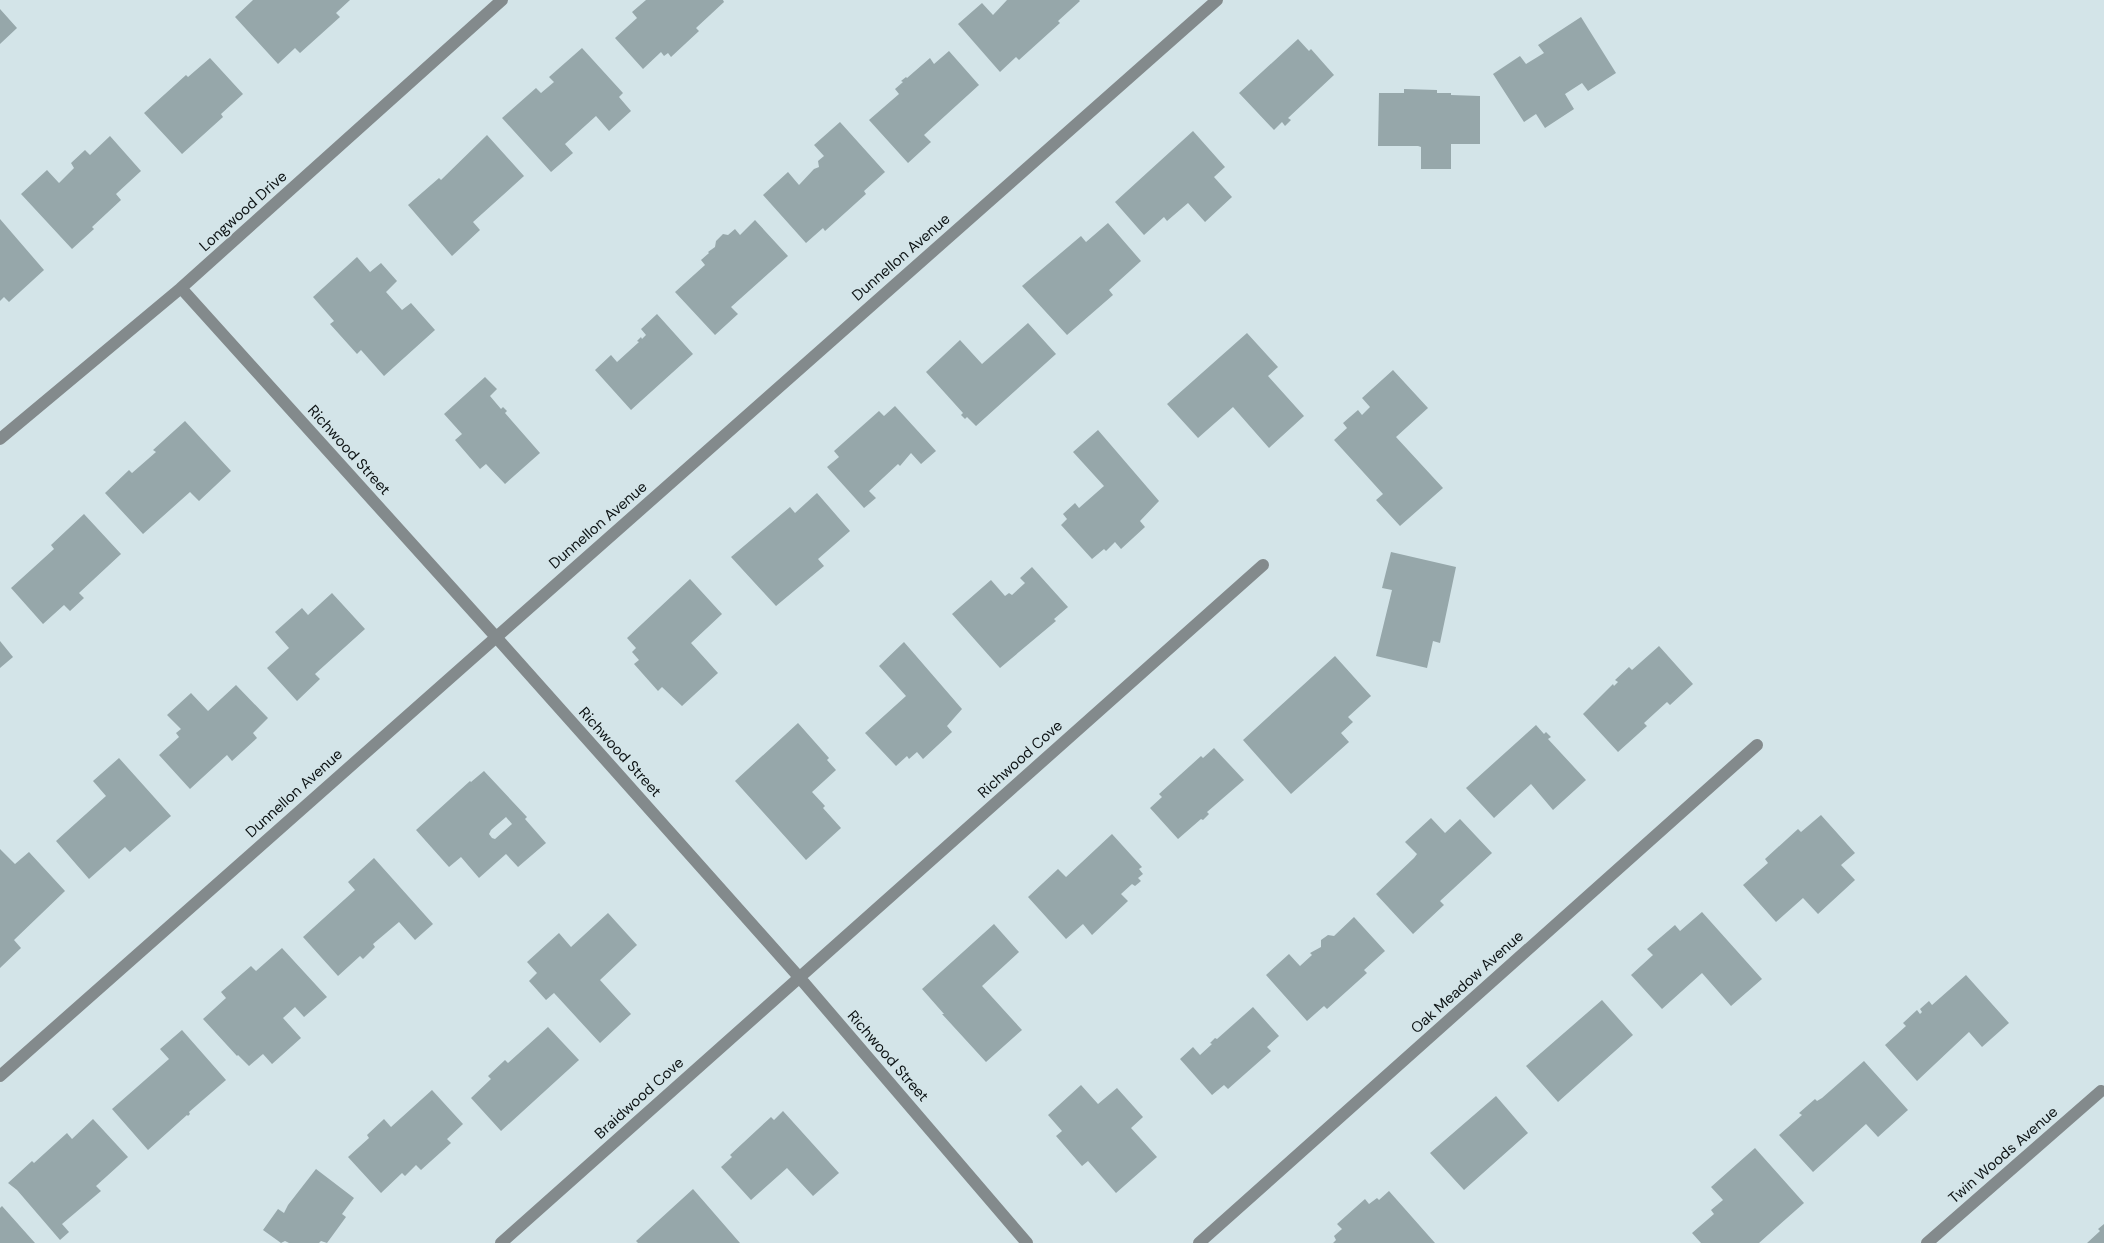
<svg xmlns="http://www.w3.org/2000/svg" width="2104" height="1243" viewBox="0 0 2104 1243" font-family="'DM Sans',sans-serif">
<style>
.building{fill:#96a7aa;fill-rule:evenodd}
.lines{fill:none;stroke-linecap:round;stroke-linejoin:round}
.minor{stroke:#838a8c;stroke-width:12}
.labels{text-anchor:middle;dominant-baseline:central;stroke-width:4;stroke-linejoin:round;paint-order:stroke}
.street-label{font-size:15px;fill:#0c1213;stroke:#d3e4e8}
</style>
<rect width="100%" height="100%" fill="#d3e4e8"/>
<path class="building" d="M253,0h97l-14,13 4,4 -40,36 -5,-5 -17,16 -43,-47z
M646,0h77l1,2 -28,26 3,3 -28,26 -3,-4 -4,3 -3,-4 -18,17 -28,-31 22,-20 -5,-6z
M1007,0h72l1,1 -22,20 2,2 -41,37 -3,-3 -16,15 -42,-48 24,-21 11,12z
M0,9l17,19 -17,16z
M1581,17l35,56 -28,18 -6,-8 -17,11 9,15 -29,19 -9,-14 -12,8 -31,-48 27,-18 6,8 18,-11 -6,-8z
M1298,39l11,12 2,-2 23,26 -46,43 3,2 -6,6 -3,-4 -8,8 -35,-37z
M582,48l41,45 -4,4 12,14 -22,20 -13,-15 -31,28 8,9 -22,19 -49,-54 34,-30 5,5 13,-11 -5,-5z
M949,51l30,34 -55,50 7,7 -23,21 -39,-43 30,-26 -4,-5 8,-7 -2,-1 5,-4 1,1 23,-20 4,6z
M210,58l33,36 -22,20 2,3 -41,37 -38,-41 42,-38 2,2z
M1404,89l33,1v3h14v2l29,1v48h-29v25h-30v-22l-3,-1h-40l1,-53h25z
M840,122l45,50 -21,19 2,3 -41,37 -2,-3 -17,15 -43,-48 25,-23 11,13 15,-16 5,-2 -1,-6 6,-5 -10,-11z
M1193,131l32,36 -11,10 18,20 -27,25 -17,-19 -21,18 -3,-4 -20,18 -29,-33z
M487,135l37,41 -51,46 7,8 -28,26 -44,-51 31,-27 2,2z
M110,136l31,35 -25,23 5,6 -29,27 2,2 -22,20 -51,-55 26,-24 12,13 15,-15 -3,-5 14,-13 5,5z
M0,219l44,51 -35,32 -5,-5 -4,4z
M755,220l33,36 -57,51 7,7 -23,21 -40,-43 30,-27 -4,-5 8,-7 -1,-1 7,-5 1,-6 7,-7 5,1 7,-6 5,6z
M1108,223l33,38 -32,29 4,5 -46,40 -45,-49 59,-50 5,6z
M357,257l13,15 11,-9 16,18 -11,11 16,18 9,-7 24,27 -51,46 -23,-26 -4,4 -27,-30 4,-3 -21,-24z
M657,314l36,40 -62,56 -36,-40 16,-15 6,7 22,-20 -2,-1 4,-4 1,2 4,-4 -5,-6z
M1028,323l28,31 -80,72 -9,-9 -2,2 -4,-4 2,-2 -37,-41 34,-32 22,24z
M1247,333l31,34 -10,9 36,40 -35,32 -36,-41 -35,31 -31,-34z
M1393,370l35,38 -32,29 47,51 -43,38 -24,-26 7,-6 -49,-54 13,-12 -4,-5 15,-13 4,5 8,-8 -8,-9z
M485,377l12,12 -7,7 11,13 2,-2 4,4 -2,2 35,40 -35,31 -19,-20 -6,5 -25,-29 7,-6 -18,-20z
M895,406l41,45 -15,13 -10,-11 -11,13 -2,-2 -29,27 7,7 -12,10 -37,-41 12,-10 -5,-6 45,-40 5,5z
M185,421l46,50 -32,30 -9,-9 -47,42 -38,-41 24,-23 3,3 24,-21 -3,-2z
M1098,430l61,71 -19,20 5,6 -24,22 -6,-7 -9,9 -2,-2 -12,10 -31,-34 6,-6 -4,-5 12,-11 4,5 25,-22 -31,-34z
M817,493l33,38 -32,28 6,7 -48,40 -45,-49 59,-50 5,6z
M84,514l37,40 -42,39 5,5 -14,13 -6,-6 -21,19 -32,-36 43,-39 -3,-4z
M1391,552l65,15 -16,76 -7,-2 -6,27 -51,-12 16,-66 -10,-2z
M1032,567l36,40 -14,12 2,2 -56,47 -48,-54 39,-34 14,16 4,-3 3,2 13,-12 -5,-5z
M690,579l32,35 -31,29 27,30 -36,33 -20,-19 -4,4 -24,-27 5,-4 -7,-8 4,-4 -9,-10z
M332,593l33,36 -50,45 5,5 -23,22 -30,-33 22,-20 -14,-16 27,-24 6,7z
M0,641l13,16 -13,11z
M904,642l58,67 -15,17 5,6 -29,27 -6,-7 -8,7 -2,-3 -11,10 -31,-33 41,-37 -27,-30z
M1659,646l34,38 -23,21 -3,-3 -23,21 3,3 -29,26 -35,-38 30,-30 1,2 4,-4 -3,-2 14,-13 3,3z
M1335,656l36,40 -23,21 5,5 -12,11 8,9 -58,52 -48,-54z
M236,685l32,33 -15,15 4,5 -25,23 -5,-6 -37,34 -31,-34 20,-18 -3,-4 5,-4 -14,-14 24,-22 17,18z
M798,723l31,35 -2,2 9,10 -24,22 13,14 -2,2 18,20 -35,32 -71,-79z
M1536,725l8,9 2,-2 5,5 -3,2 38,41 -33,30 -22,-26 -37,34 -28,-30z
M1214,748l30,32 -37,32 2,2 -6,6 -2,-1 -23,20 -28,-31 12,-11 -3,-3 42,-38 2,2z
M119,758l52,58 -41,36 -5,-5 -36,32 -33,-38 50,-45 -13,-15z
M484,771l43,46 -2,2 21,24 -28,24 -12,-13 -27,24 -18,-21 -12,10 -33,-37 54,-49 1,1zM506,817l6,7 -17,15 -3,-1 -3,-4 2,-4z
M1821,815l34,38 -14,12 14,15 -37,34 -15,-16 -27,24 -33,-37 25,-22 -3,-4 33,-30 3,3z
M1431,818l14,15 15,-14 32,34 -52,48 4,4 -31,29 -37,-40 38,-36 3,-4 -12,-12z
M1112,834l30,33 -3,2 4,5 -5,4 3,3 -6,5 -3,-2 -11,10 7,7 -36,34 -9,-11 -17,15 -38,-42 30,-28 8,8z
M0,849l15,15 14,-12 36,39 -51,49 7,8 -21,20z
M374,858l59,66 -18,16 -16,-18 -26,22 2,3 -12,12 -3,-3 -22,20 -35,-39 52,-47 -7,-8z
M1702,912l60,67 -31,27 -29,-33 -40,36 -31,-34 22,-20 -6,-6 28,-24 5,6z
M608,913l29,32 -37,35 31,34 -31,29 -46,-50 -8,7 -17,-19 8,-8 -10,-11 32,-29 12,14z
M1354,917l31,34 -21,19 3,3 -40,36 -3,-3 -17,15 -41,-46 23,-21 11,12 12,-11 -2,-2 11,-6v-7l7,-5 6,1z
M994,924l25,28 -37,34 40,44 -36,32 -44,-48h2l-22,-25z
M282,948l45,49 -23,20 -9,-10 -12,11 18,20 -29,26 -9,-10 -14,12 -11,-11 -1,1 -34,-37 23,-21 -5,-6 30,-26 5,5z
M1966,975l43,48 -27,24 -13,-15 -52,49 -32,-36 21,-19 -3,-3 14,-13 3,4 2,-2 -2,-3 9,-8 3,4z
M1602,1000l31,35 -75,67 -32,-36z
M1253,1007l26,29 -12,11 4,4 -43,38 -4,-4 -12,10 -32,-36 13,-12 7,8 12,-11 -2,-1 5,-5 2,1z
M548,1027l31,33 -78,71 -30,-33 20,-19 -3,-3 17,-16 3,3z
M182,1030l44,50 -37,32 1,2 -2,2 -1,-1 -39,35 -36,-41 57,-50 -9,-10z
M1864,1061l44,49 -30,27 -12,-13 -53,48 -34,-37 23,-20 -3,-2 16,-14 2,2 5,-3z
M1081,1085l17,19 19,-16 26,29 -12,11 26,29 -41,36 -28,-32 -6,5 -26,-30 6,-5 -14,-16z
M432,1090l31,34 -16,15 4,4 -30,27 -5,-5 -11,11 -3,-3 -21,20 -33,-36 21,-19 -2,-3 17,-16 7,8z
M1496,1096l32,37 -64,57 -34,-37z
M783,1111l56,62 -26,23 -26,-28 -36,32 -30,-33 11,-10 -2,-2 41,-38 3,3z
M93,1119l35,38 -32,29 5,5 -39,33 7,8 -9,8 -43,-50 -9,-7 24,-22 2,2 33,-30 5,6z
M1755,1148l49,55 -45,40h-58l-9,-10 22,-19 -3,-4 12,-10 -12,-13z
M316,1169l38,29 -12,16 4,3 -19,26 -6,-2 -2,2h-30l-4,-2 -4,2 -18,-13 15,-21 6,4 4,-8z
M693,1189l47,54h-102l-2,-2z
M1389,1191l46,52h-102l3,-3 -2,-4 8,-7 -5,-5 28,-25 4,5 8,-6 2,2z
M2,1206l33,37h-35v-35z
M2104,1224v19h-17l13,-12 -2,-2z"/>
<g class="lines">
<path class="minor" d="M181,288l315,349 303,340 228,266
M0,439l181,-151 321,-288
M0,1076l1217,-1076
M501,1243l762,-678
M1199,1243l558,-498
M1927,1243l174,-152"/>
</g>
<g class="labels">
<g class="street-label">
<text transform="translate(243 211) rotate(-42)">Longwood Drive</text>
<text transform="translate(901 257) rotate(-41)">Dunnellon Avenue</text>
<text transform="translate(349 450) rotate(48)">Richwood Street</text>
<text transform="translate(598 525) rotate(-41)">Dunnellon Avenue</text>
<text transform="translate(620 752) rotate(48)">Richwood Street</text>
<text transform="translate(1020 759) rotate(-42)">Richwood Cove</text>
<text transform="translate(294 793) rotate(-42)">Dunnellon Avenue</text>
<text transform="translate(1467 982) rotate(-42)">Oak Meadow Avenue</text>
<text transform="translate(888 1056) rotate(49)">Richwood Street</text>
<text transform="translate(639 1098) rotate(-42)">Braidwood Cove</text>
<text transform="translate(2003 1155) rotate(-41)">Twin Woods Avenue</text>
</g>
</g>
</svg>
